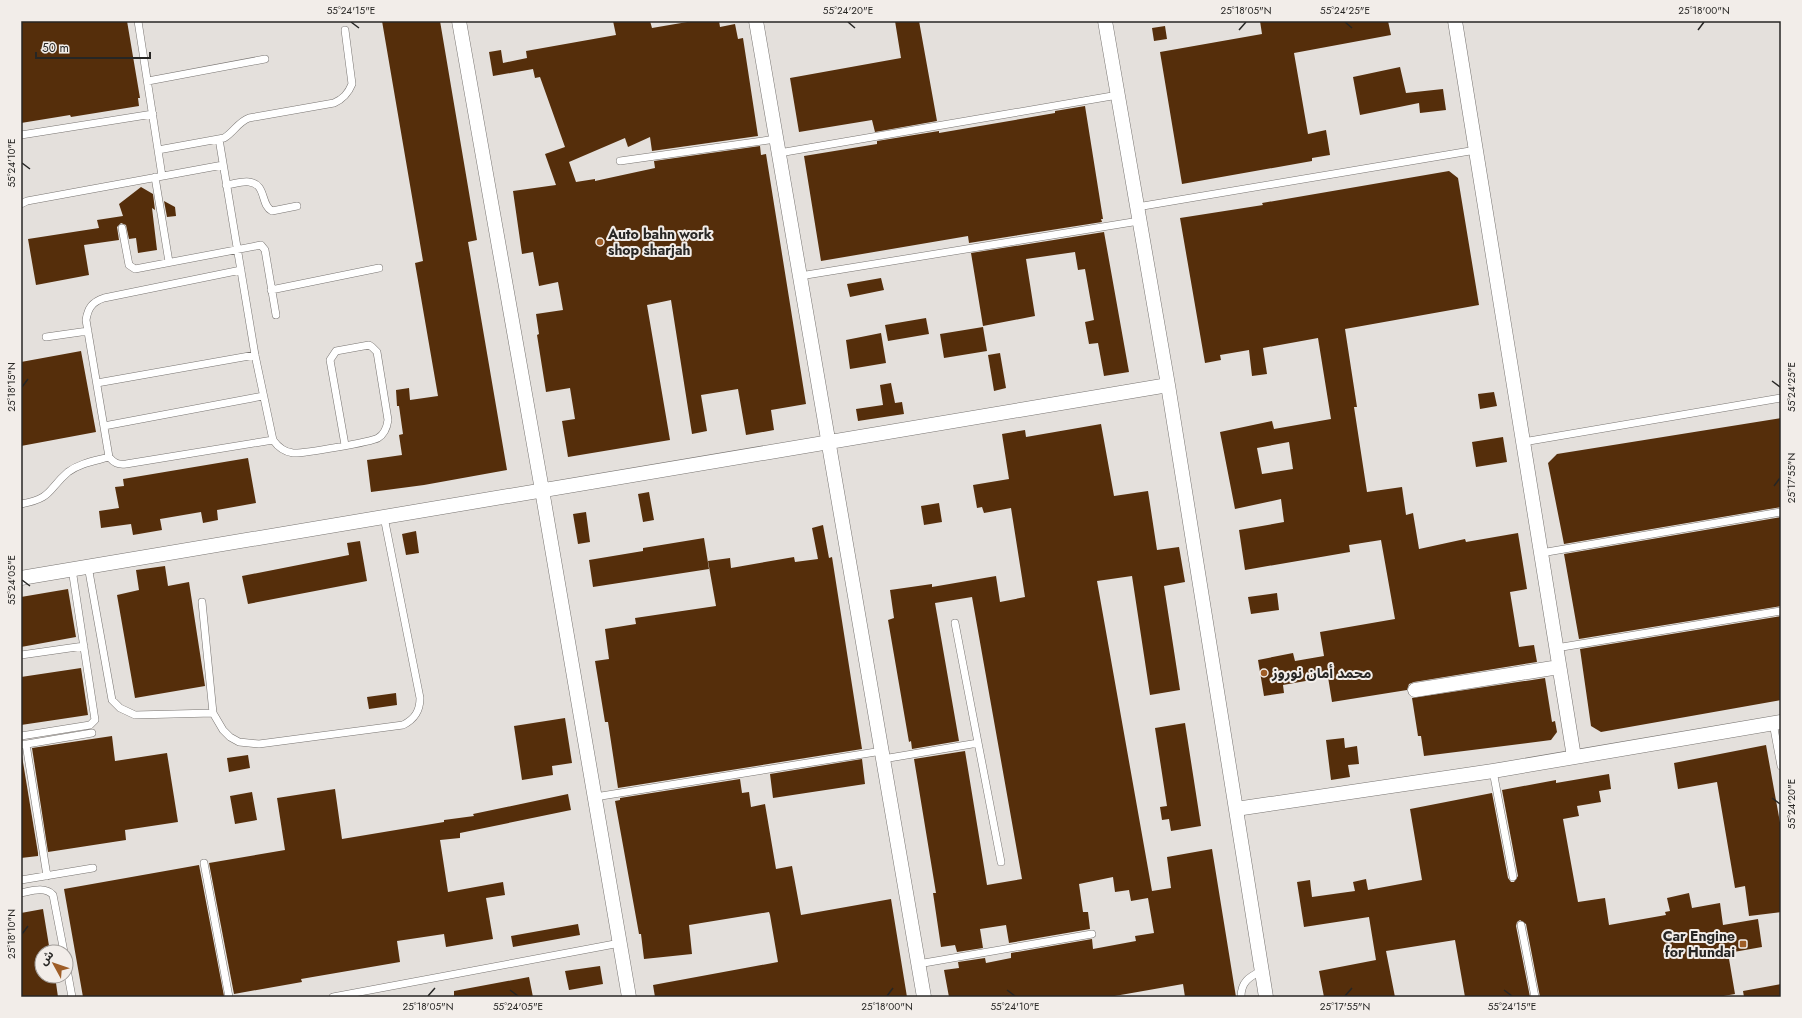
<svg xmlns="http://www.w3.org/2000/svg" width="1802" height="1018" viewBox="0 0 1802 1018" font-family="Jost,'Noto Sans Arabic',sans-serif">
<style>
.building{fill:#552e0b;fill-rule:evenodd}
.lines{fill:none;stroke-linecap:round;stroke-linejoin:round}
.lane-casing{stroke:#787471;stroke-width:8}
.street-casing{stroke:#787471;stroke-width:15}
.lane{stroke:#fff;stroke-width:7}
.street{stroke:#fff;stroke-width:14}
.ticks{fill:none;stroke:#272624;stroke-width:1.5}
.poi-dot{fill:#9e5d27;stroke:#f2ede9;stroke-width:1.5}
.labels{text-anchor:middle;dominant-baseline:central;stroke-width:4;stroke-linejoin:round;paint-order:stroke}
.poi-label{font-size:14px;font-weight:bold;fill:#272624;stroke:#f2ede9;text-anchor:start}
.neatline{fill:none;stroke:#272624;stroke-width:1.5}
.ticks-label{font-size:10px;text-anchor:middle;fill:#272624}
</style>
<rect width="100%" height="100%" fill="#e4e0dc"/>
<path class="building" d="M21,21h106l13,77h-2l1,8 -68,11 -1,-2 -49,8z
M382,21h58l37,219 -9,2 39,228 -83,15 -53,7 -4,-32 35,-5 -3,-20 4,-1 -4,-28h-2l-1,-16 13,-2 1,12 28,-4 -23,-133 8,-2z
M613,21h37l2,7 41,-7h26l1,6 15,-3 3,15 5,-1 15,98 -106,15 -2,-14 -22,10 -3,-9 -56,24 7,20 19,-3v2l60,-13 -1,-7 106,-15 1,9 5,-1 40,250 -35,6 3,20 -28,5 -8,-46 -37,6 6,36 -15,3 -21,-134 -24,5 23,135 -102,17 -6,-36 13,-2 -5,-31 -24,4 -9,-57 2,-1 -3,-20 27,-4 -5,-28 -19,4 -6,-34 -11,2 -9,-63 43,-6 -11,-31 20,-7 -25,-70 -5,1 -2,-9 -40,7 -4,-24 12,-2 2,13 24,-5 -1,-7 90,-16z
M895,21h24l18,100 -62,11 -3,-12 -73,12 -9,-54 111,-20z
M1260,21h128l3,14 -97,18 14,81 18,-4 4,25 -18,3v3l-130,23 -22,-132 102,-18z
M1165,26l2,13 -13,2 -2,-13z
M1400,67l6,26 37,-4 3,21 -26,3 -1,-10 -59,12 -7,-38z
M1085,106l18,113h-2l1,3 -133,21 -1,-7 -147,25 -17,-105 73,-12v-3l62,-10v2l116,-20v-2z
M1449,171l9,7 21,127 -134,24 12,78h-3l13,85 35,-5 4,28 7,-2 6,36 46,-10 1,3 52,-9 9,56 -17,3 9,55 15,-2 3,17 -123,20 -5,2 -2,6 -75,12 -4,-25 -45,8 1,8 -20,3 -6,-36 35,-7 2,8 29,-5 -4,-24 75,-13 -14,-79 -32,5 1,7 -105,18 -6,-40 45,-8 -3,-23 -46,10 -15,-77 52,-11 2,8 57,-10 -13,-81 -55,10 4,26 -15,2 -3,-26 -29,5 1,5 -16,3 -25,-145 83,-13 -1,-2zM1289,442l4,27 -31,5 -5,-26z
M141,187l12,7 2,16 -3,-2 5,42 -19,3 -2,-15 -7,1 -3,-14 -5,-2 -4,4 2,13 -35,5 5,30 -53,10 -8,-46 71,-11 -2,-8 26,-4 -4,-12z
M164,201l11,6 1,9 -9,1z
M1104,232l25,140 -25,4 -6,-33 -9,1 -4,-22 9,-2 -9,-51 -7,1 -3,-18 -49,7 9,57 -52,10 -12,-73z
M881,278l3,12 -34,7 -3,-13z
M926,318l3,16 -41,7 -3,-16z
M983,327l4,24 -43,7 -4,-24z
M881,333l5,30 -36,6 -4,-29z
M81,351l15,81 -75,14v-84z
M1000,353l6,35 -12,3 -6,-36z
M891,383l4,20 7,-1 2,12 -46,7 -2,-12 27,-4 -3,-20z
M1494,392l3,14 -17,3 -2,-15z
M1781,418v89l-217,37 -16,-81 9,-9z
M1101,424l13,72 34,-5 9,59 22,-3 6,35 -21,4 16,104 -30,5 -18,-119 -35,5 55,310 19,-3 -4,-31 45,-8 24,148h-51l-2,-13 -74,13h-160l-5,-27 15,-2 -1,-6 27,-4 1,5 25,-5v-5l81,-14 1,10 43,-8 -1,-5 19,-3 -6,-35 -17,3 -2,-11 -14,2 -2,-15 -34,7 4,28h5l2,17 -81,14 -3,-18 -26,4 3,19 -26,4 -2,-7 -14,2 -8,-54h3l-22,-134 51,-8 22,134 35,-6 -50,-282 -37,6 24,138 -47,8 -1,-8 -2,1 -21,-122 6,-2 -4,-28 42,-6v3l64,-11 4,26 25,-5 -14,-89 -27,5 -2,-6 -5,1 -4,-23 36,-6 -7,-45 23,-4 1,7z
M1503,437l4,25 -31,5 -4,-25z
M248,458l8,45 -39,7 1,10 -15,3 -2,-11 -41,7 2,11 -29,5 -2,-11 -30,4 -2,-17 20,-3 -4,-21 9,-1 -1,-7z
M649,492l5,28 -11,2 -5,-28z
M939,503l3,19 -18,3 -3,-19z
M586,512l4,30 -12,2 -5,-30z
M1781,517v89l-202,33 -15,-85z
M823,525l6,33 3,-1 30,192 -244,39 -10,-66h-3l-10,-61 14,-2 -4,-30 31,-5 -1,-6 81,-12 -8,-45 22,-3 1,10 63,-11 1,5 23,-3 -6,-31z
M416,531l3,22 -13,2 -4,-21z
M704,538l5,31 -116,18 -4,-27 54,-9v-3z
M360,541l7,40 -119,23 -6,-28 107,-21 -2,-12z
M165,566l3,20 21,-4 16,104 -70,12 -18,-103 22,-5 -3,-20z
M68,589l8,48 -55,10v-50z
M1277,593l2,17 -28,4 -3,-17z
M1781,616v84l-180,32 -10,-6 -11,-77z
M81,668l7,47 -67,10v-48z
M1545,678l7,44 3,-1 2,11 -6,8 -127,16 -3,-20h-3l-6,-38z
M396,693l1,12 -28,4 -2,-12z
M565,718l7,45 -20,3 1,9 -31,5 -8,-54z
M1185,723l16,103 -30,5 -2,-12 -7,1 -2,-13 7,-1 -12,-78z
M112,736l3,25 52,-8 11,69 -53,8 1,10 -78,12 -16,-104z
M1344,738l1,10 12,-2 2,18 -11,1 2,12 -19,3 -5,-40z
M1766,745l15,83v84l-32,4 -4,-30 -10,2 -18,-106 -39,7 -4,-26z
M21,750l17,103v3l-17,2z
M248,755l2,13 -21,4 -2,-14z
M862,759l3,25 -92,14 -3,-24z
M1609,774l2,15 -12,2 2,11 -24,4 2,10 -16,3 15,83 27,-4 4,27 57,-10 -1,-3 5,-1 -3,-13 22,-5 3,15 28,-5 3,22 35,-6 4,28 -34,6 7,41 -17,3h-178l-14,-73 -6,-4 -3,2 -1,4 14,71h-65l-10,-57 -69,11 9,46h-71l-5,-26 57,-11 -7,-43 -65,10 -7,-45 13,-2 2,17 43,-6 -2,-9 13,-3 2,11 54,-10 -12,-71 82,-16 16,85 3,4h3l4,-6 -16,-86 54,-10v3z
M740,779l2,14 7,-1 2,15 14,-3 11,65 16,-3 9,49 90,-16 16,98h-252l-2,-12 125,-23 -8,-47 -1,-3 -80,13 3,29 -48,5 -3,-25h-2l-24,-133 5,-1v-2z
M335,789l7,50 102,-17v-2l30,-4 -1,-2 95,-20 3,16 -111,23v5l-20,2 8,52 55,-10 2,13 -19,3 7,41 -47,8 -2,-13 -47,7 3,21 -99,17 1,3 -68,12 -25,-131 76,-13 -8,-52z
M252,792l5,28 -22,4 -5,-28z
M199,865l25,131 -141,1 -19,-108z
M43,909l7,43h-8v24h13l3,21h-37v-84z
M578,924l2,11 -67,12 -2,-11z
M600,966l3,18 -34,6 -4,-19z
M529,977l4,20h-79v-6z
M1781,984v13h-37l-1,-6z"/>
<g class="lines">
<g class="lane-casing">
<path id="lane" d="M138,21l24,155
M148,81l117,-22
M21,135l132,-21
M219,139l36,216 18,85c5,7 11,12 20,13 9,1 78,-11 85,-15 7,-4 9,-11 10,-18l-11,-68 -5,-5 -3,-2 -33,6 -6,9 15,85
M158,150l66,-12c10,-6 14,-16 25,-20l85,-15c9,-4 14,-9 18,-19l-7,-54
M779,153l339,-58
M620,161l156,-22
M155,177l14,85
M226,185c8,-1 16,-4 23,-3 18,2 11,23 23,29l25,-5
M21,204l6,-3 196,-36
M1137,207l339,-57
M122,228l7,37 6,4 126,-24 4,5 11,65
M241,270l-137,28c-12,4 -16,10 -18,22l23,137c5,6 9,8 17,7l147,-24
M800,276l339,-55
M271,290l108,-22
M46,337l42,-6
M97,383l158,-28
M104,426l159,-30
M1523,442l258,-44
M21,504c32,-6 26,-14 47,-32 12,-9 27,-11 41,-15
M1541,553l240,-41
M88,566l24,134 8,8 15,7 78,-2
M202,602l11,111 10,17 7,7 9,5 20,2 144,-19c12,-6 17,-14 17,-27l-36,-181
M955,623l46,239
M1556,648l225,-37
M21,655l63,-9
M1773,723l8,43
M21,736l69,-11 5,-5 -23,-151
M26,744l21,132
M21,745l71,-12
M883,759l95,-16
M1493,771l20,106
M595,797l287,-46
M204,863l25,134
M21,880l72,-12
M21,893c10,-2 24,-7 32,2l11,57
M1521,925l14,72
M66,964l6,33
M918,964l174,-30
M333,997l287,-54
M1241,997c0,-15 8,-20 20,-26"/>
</g>
<g class="street-casing">
<path id="street" d="M459,21l83,469 87,507
M756,21l168,976
M1105,21l63,364 98,612
M1455,21l119,736
M21,578l1147,-193
M1415,690l144,-23
M1236,809l257,-38 288,-49"/>
</g>
<use href="#lane" class="lane"/>
<use href="#street" class="street"/>
</g>
<path class="ticks" d="M351,22l8,6M848,22l7,6M1345,22l7,6M1239,30l7,-8M1698,30l6,-8M22,163l8,6M1772,381l8,6M22,387l6,-8M1774,486l6,-8M22,580l8,6M1772,798l8,6M22,934l6,-8M510,990l8,6M1007,990l8,6M1504,990l8,6M428,996l7,-8M887,996l6,-8M1345,996l7,-8"/>
<g class="poi-dot">
<circle cx="600" cy="242" r="4"/>
<circle cx="1264" cy="673" r="4"/>
<rect x="1739" y="940" width="8" height="8" rx="2"/>
</g>
<g class="labels">
<g class="poi-label">
<text x="608" y="234">Auto bahn work<tspan x="608" dy="16">shop sharjah</tspan></text>
<text x="1272" y="673">محمد أمان نوروز</text>
<text x="1735" y="936" text-anchor="end">Car Engine<tspan x="1735" dy="16">for Hundai</tspan></text>
</g>
</g>
<rect width="1802" height="1018" fill="none" stroke="#f2ede9" stroke-width="44"/>
<g transform="translate(54 964) rotate(310)"><circle r="19" fill="#f2ede9" stroke="#a19d9a"/>
<path d="M0-3L7 15L0 10L-7 15Z" fill="#9e5d27"/>
<text y="-6" font-size="11" font-weight="bold" text-anchor="middle" fill="#272624">ش</text>
</g>
<path d="M36 52v6h114v-6" fill="none" stroke="#272624" stroke-width="2"/>
<text x="42" y="52" font-size="12" fill="#272624" stroke="#f2ede9" stroke-width="3" paint-order="stroke">50 m</text>
<rect x="22" y="22" width="1758" height="974" class="neatline"/>
<g class="ticks-label">
<text x="351" y="14">55°24'15"E</text>
<text x="848" y="14">55°24'20"E</text>
<text x="1246" y="14">25°18'05"N</text>
<text x="1345" y="14">55°24'25"E</text>
<text x="1704" y="14">25°18'00"N</text>
<text transform="translate(11 163) rotate(-90)" y="4">55°24'10"E</text>
<text transform="translate(11 387) rotate(-90)" y="4">25°18'15"N</text>
<text transform="translate(1791 387) rotate(-90)" y="4">55°24'25"E</text>
<text transform="translate(1791 478) rotate(-90)" y="4">25°17'55"N</text>
<text transform="translate(11 580) rotate(-90)" y="4">55°24'05"E</text>
<text transform="translate(1791 804) rotate(-90)" y="4">55°24'20"E</text>
<text transform="translate(11 934) rotate(-90)" y="4">25°18'10"N</text>
<text x="428" y="1010">25°18'05"N</text>
<text x="518" y="1010">55°24'05"E</text>
<text x="887" y="1010">25°18'00"N</text>
<text x="1015" y="1010">55°24'10"E</text>
<text x="1345" y="1010">25°17'55"N</text>
<text x="1512" y="1010">55°24'15"E</text>
</g>
</svg>
